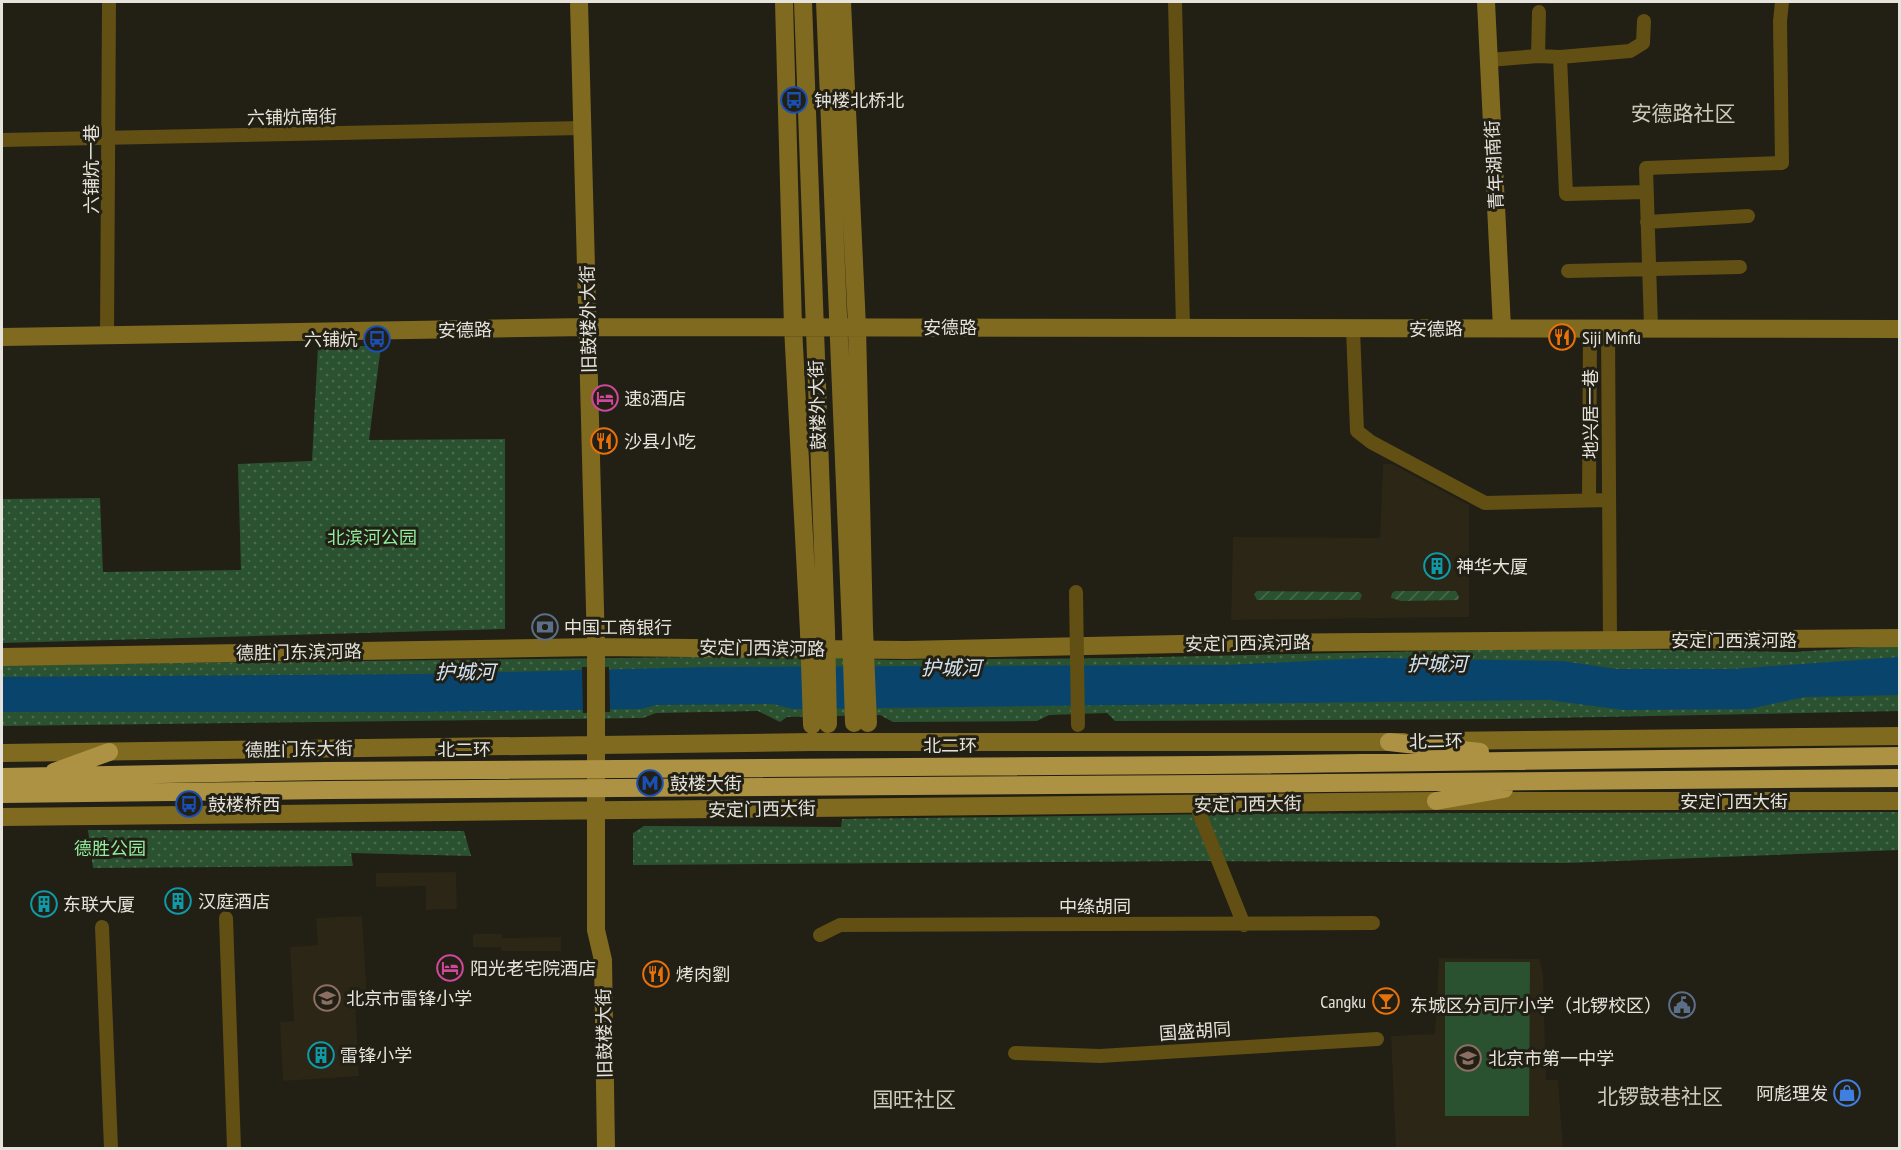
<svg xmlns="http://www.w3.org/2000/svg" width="1901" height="1150" viewBox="0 0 1901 1150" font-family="'PT Sans Narrow','Noto Sans SC',sans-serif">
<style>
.built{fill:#2b2615}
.grass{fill:#2a5231}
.park{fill:url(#park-dots)}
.garden{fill:url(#garden-furrows)}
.water{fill:#09446d}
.pier{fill:#221f14}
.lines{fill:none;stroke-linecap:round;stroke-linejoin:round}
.street{stroke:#614f14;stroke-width:14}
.secondary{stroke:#806a20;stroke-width:18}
.highway{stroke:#ac9242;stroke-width:18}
.street-bridge{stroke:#614f14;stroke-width:14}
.secondary-bridge{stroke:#806a20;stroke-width:18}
.highway-bridge{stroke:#ac9242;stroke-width:18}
.labels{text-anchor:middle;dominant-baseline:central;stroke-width:6;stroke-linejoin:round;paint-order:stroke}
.poi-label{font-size:18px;fill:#e5e3db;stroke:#221f14;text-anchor:start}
.street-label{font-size:18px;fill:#e5e3db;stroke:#221f14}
.park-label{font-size:18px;fill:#8fef9e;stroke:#221f14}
.water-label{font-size:20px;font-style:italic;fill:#d1e2f2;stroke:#221f14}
.quarter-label{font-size:21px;fill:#cdc9ba;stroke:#221f14}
</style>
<defs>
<pattern id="park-dots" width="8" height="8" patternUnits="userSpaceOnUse" patternTransform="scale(1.5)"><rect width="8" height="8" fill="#2a5231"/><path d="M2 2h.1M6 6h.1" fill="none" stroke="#496b4e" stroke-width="1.8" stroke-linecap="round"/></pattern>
<pattern id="garden-furrows" width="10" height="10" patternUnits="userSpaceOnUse" patternTransform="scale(1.5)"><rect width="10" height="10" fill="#2a5231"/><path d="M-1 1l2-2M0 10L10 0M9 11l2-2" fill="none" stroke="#496b4e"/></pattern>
</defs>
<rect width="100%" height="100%" fill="#221f14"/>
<path class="built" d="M1383,464h9l77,41v112l-238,3 2,-83 147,1z
M456,872l1,37 -31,1v-24l-50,1v-14z
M362,916l5,82 -12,1 4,77 -76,5 -3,-59 14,-1 -4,-74 28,-2 -2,-27z
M473,934h29v4l59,-1v14h-60v-4h-28z
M1439,958l100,1 4,14 3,107h12l5,68h-167l-5,-112 44,-2z"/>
<path class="grass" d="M1445,962h85l-1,154h-84z"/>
<path class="park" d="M318,346h63l-12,94 136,-1v190l-503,14v-144l98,-1 3,74 138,-2 -3,-106 74,-3z
M1899,645l1,66 -398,8 -387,2 -8,-8 -58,2 -12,6 -144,1 -13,-7 -93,2 -7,5 -22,-11 -102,2 -13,5 -641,8v-61l790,-9 100,4 222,-2 454,-10 226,4z
M1900,812l-1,38 -333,13 -362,-2 -571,4v-32l11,-7 197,1 1,-8 381,-5z
M88,830l376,1 7,25 -120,-3 2,13 -260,2z"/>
<path class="garden" d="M1257,591l102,1 3,3 -2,5h-103l-3,-6z
M1395,591h61l3,6 -1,3 -57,1 -10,-3 1,-5z"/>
<path class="water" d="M1900,657l-1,38 -94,2 -56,12 -126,1 -74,-10 -756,9 -20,-5 -117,1 -15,4 -228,3h-411v-35l421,-3 285,-7 520,-2 141,-7 193,3 54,8h117z"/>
<path class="pier" d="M582,667h27l1,45 -27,1z"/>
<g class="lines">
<path class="street" d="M1175,2l8,325
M1539,12l-1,44 22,1
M1644,21l-1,22 -13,8 -70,6 6,137 80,-2
M1489,60l49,-4
M2,140l581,-12
M1647,222l101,-6
M1568,271l172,-4
M1651,327l-5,-159 136,-5 -2,-142 2,-19
M1353,329l4,102 14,11 114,61 123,-3
M1608,329l2,311
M107,336l2,-334
M1589,499l1,-170
M1196,805l48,120
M226,918l8,230
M102,927l9,221
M820,935l20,-10 533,-2
M1015,1053l85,3 277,-17"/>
<path class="secondary" d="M579,2l17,645v283l7,30 3,188
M784,2l9,325 16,305
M803,2l23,629
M825,2l26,628
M842,2l15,325 7,302
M1486,2l16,326
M2,337l585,-10 1313,2
M2,657l594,-10 310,3 321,-7 673,-5
M1437,741l463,-5
M2,753l810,-11h592
M2,817l1434,-16h464"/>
<path class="highway" d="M1389,742l91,10
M1205,765l695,-9
M54,772l55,-20
M2,777l324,-6
M1207,784l693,-6
M2,794l326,-4
M1436,801l68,-12"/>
<path class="street-bridge" d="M1076,592l2,133"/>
<path class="secondary-bridge" d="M864,629l4,94
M851,630l3,93
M826,631l2,93
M809,632l3,93"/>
<path class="highway-bridge" d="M326,771l879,-6
M328,790l879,-6"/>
</g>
<defs>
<g id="bus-ring" transform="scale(1.35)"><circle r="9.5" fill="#221f14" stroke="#1a4fb4" stroke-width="1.5"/><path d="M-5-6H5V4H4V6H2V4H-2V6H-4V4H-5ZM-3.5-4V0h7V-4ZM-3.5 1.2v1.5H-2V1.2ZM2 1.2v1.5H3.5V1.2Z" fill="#1a4fb4"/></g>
<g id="restaurant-ring" transform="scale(1.35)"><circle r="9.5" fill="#221f14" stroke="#e8710a" stroke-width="1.5"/><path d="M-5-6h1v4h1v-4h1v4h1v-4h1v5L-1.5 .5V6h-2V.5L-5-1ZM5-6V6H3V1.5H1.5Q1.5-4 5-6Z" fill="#e8710a"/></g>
<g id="hotel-ring" transform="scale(1.35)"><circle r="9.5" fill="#221f14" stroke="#d1479c" stroke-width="1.5"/><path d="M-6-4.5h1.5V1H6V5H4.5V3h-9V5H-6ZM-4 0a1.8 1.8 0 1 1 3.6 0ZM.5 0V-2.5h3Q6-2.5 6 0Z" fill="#d1479c"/></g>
<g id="building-ring" transform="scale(1.35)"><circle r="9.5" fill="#221f14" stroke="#0f9aa8" stroke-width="1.5"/><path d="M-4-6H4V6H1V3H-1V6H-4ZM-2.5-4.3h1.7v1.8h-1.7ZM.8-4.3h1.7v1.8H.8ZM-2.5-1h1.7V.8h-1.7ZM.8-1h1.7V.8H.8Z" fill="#0f9aa8"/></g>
<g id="bank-ring" transform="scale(1.35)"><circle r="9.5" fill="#221f14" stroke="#5c6f8a" stroke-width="1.5"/><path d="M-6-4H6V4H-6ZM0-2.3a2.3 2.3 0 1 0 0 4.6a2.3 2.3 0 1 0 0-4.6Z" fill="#5c6f8a"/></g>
<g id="metro-ring" transform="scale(1.35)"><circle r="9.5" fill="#221f14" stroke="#1a4fb4" stroke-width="1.5"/><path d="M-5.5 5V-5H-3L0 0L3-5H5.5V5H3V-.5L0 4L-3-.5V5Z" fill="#1a4fb4"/></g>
<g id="school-ring" transform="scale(1.35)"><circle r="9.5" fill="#221f14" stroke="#8d6e63" stroke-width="1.5"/><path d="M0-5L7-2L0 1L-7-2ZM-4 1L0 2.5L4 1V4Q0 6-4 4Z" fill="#8d6e63"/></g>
<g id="bar-ring" transform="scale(1.35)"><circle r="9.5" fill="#221f14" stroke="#e8710a" stroke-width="1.5"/><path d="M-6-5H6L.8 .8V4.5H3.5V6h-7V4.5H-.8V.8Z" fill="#e8710a"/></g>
<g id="civic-ring" transform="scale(1.35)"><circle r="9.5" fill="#221f14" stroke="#5c6f8a" stroke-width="1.5"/><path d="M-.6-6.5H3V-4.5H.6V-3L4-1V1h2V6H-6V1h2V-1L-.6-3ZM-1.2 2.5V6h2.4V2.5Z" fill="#5c6f8a"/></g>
<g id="shop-ring" transform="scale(1.35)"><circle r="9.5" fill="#221f14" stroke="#3f7fe0" stroke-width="1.5"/><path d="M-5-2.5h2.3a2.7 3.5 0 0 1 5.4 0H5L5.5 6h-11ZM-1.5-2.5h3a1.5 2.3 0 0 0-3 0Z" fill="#3f7fe0"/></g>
</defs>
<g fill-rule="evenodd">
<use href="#bus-ring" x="794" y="100"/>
<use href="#restaurant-ring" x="1562" y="337"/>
<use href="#bus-ring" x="377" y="339"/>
<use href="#hotel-ring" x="605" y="398"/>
<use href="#restaurant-ring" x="604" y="441"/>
<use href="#building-ring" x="1437" y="566"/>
<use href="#bank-ring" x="545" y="627"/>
<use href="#metro-ring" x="650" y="783"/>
<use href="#bus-ring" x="189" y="804"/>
<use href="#building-ring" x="178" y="901"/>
<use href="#building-ring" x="44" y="904"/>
<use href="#hotel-ring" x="450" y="968"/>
<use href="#restaurant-ring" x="656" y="974"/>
<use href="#school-ring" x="327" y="998"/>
<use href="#bar-ring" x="1386" y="1001"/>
<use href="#civic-ring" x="1682" y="1005"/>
<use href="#building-ring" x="321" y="1055"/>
<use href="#school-ring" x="1468" y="1058"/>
<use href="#shop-ring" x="1847" y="1093"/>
</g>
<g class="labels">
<g class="poi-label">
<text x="814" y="100">钟楼北桥北</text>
<text x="1582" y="337">Siji Minfu</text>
<text x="358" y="339" text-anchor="end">六铺炕</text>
<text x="624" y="398">速8酒店</text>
<text x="624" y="441">沙县小吃</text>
<text x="1456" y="566">神华大厦</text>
<text x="564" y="627">中国工商银行</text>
<text x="670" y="783">鼓楼大街</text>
<text x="208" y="804">鼓楼桥西</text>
<text x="198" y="901">汉庭酒店</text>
<text x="63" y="904">东联大厦</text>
<text x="470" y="968">阳光老宅院酒店</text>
<text x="676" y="974">烤肉劉</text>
<text x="346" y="998">北京市雷锋小学</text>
<text x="1366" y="1001" text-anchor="end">Cangku</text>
<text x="1662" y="1005" text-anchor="end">东城区分司厅小学（北锣校区）</text>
<text x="340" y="1055">雷锋小学</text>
<text x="1488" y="1058">北京市第一中学</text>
<text x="1828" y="1093" text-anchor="end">阿彪理发</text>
</g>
<g class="street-label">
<text transform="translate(292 117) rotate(-1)">六铺炕南街</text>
<text transform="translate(1494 165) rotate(-93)">青年湖南街</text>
<text transform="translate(91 169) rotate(-90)">六铺炕一巷</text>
<text transform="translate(588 319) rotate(-91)">旧鼓楼外大街</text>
<text x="950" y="327">安德路</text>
<text transform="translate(1436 329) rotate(-1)">安德路</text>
<text transform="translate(465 330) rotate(-1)">安德路</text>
<text transform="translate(817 405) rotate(-92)">鼓楼外大街</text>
<text transform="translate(1590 414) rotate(-90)">地兴居一巷</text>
<text x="1734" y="640">安定门西滨河路</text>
<text transform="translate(1248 643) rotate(-1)">安定门西滨河路</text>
<text transform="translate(762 648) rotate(1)">安定门西滨河路</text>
<text transform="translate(299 652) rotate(-1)">德胜门东滨河路</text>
<text transform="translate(1436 741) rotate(-1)">北二环</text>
<text x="950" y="745">北二环</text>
<text transform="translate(299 749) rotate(-1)">德胜门东大街</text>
<text x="464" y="749">北二环</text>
<text x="1734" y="801">安定门西大街</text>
<text transform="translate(1248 804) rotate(-1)">安定门西大街</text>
<text transform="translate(762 809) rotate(-1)">安定门西大街</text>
<text x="1095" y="906">中绦胡同</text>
<text transform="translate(1195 1031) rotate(-4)">国盛胡同</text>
<text transform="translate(604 1033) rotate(-91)">旧鼓楼大街</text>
</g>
<g class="park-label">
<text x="372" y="537">北滨河公园</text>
<text x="110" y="848">德胜公园</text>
</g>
<g class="water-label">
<text x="1437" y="664">护城河</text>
<text x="951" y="668">护城河</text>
<text x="465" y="672">护城河</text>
</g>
<g class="quarter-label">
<text x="1683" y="113">安德路社区</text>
<text x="1660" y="1096">北锣鼓巷社区</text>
<text x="914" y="1099">国旺社区</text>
</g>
</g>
<rect width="1901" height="1150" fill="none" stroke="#e5e3db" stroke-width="6"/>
</svg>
